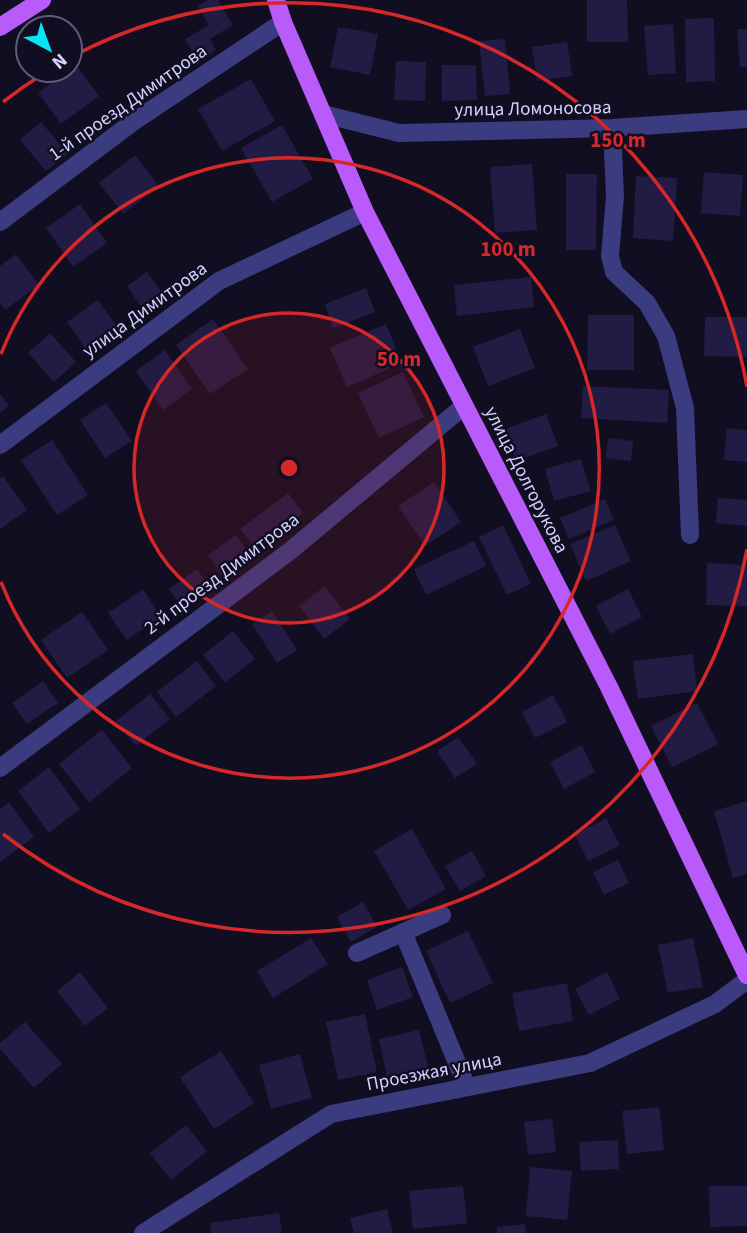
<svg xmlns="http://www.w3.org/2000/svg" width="747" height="1233" viewBox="0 0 747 1233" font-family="'Source Sans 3',sans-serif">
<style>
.building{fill:#221b43}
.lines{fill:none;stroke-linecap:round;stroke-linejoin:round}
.minor{stroke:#3b3b80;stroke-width:18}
.major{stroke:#b95bfa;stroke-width:18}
.ring{fill:none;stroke:#d62828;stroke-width:3.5}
.labels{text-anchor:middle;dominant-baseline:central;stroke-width:5;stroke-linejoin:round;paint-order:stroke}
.street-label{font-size:19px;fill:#d4d1fe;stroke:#110e22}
.centre{fill:#d62828;stroke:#110e22;stroke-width:3.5}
.ring-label{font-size:21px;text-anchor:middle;font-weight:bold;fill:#d62828;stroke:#110e22;stroke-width:5;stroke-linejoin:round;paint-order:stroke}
</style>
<rect width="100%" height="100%" fill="#110e22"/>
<path class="building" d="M207,0h11l15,25 -23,14 6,11 -18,11 -13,-22 24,-14 -11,-19z
M587,0h40l1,42h-41z
M714,18l1,63 -29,1 -1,-63z
M673,24l3,49 -28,2 -4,-49z
M338,27l40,7 -8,41 -40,-8z
M737,29h10v38h-7z
M505,39l5,55 -25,2 -6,-55z
M567,42l5,34 -35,5 -5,-34z
M396,61l30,1 -1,39 -31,-1z
M76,65l23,31 -38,28 -23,-31z
M442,65h34l1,35 -35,1z
M251,79l24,42 -53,30 -24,-42z
M41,122l27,32 -22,17 -26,-31z
M282,125l31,54 -41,23 -31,-54z
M135,155l24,31 -36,28 -24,-31z
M532,164l5,66 -42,3 -5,-66z
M704,172l39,3 -3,41 -39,-3z
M566,174h31l-1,76h-30z
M636,176l41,2 -4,63 -40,-3z
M80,204l27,39 -34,24 -27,-39z
M16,254l23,31 -34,25 -5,-7v-37z
M147,272l20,28 -20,15 -20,-29z
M531,277l3,30 -77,9 -3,-31z
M366,288l9,24 -42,16 -8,-24z
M98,300l24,34 -31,22 -24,-34z
M588,315h46v55h-47z
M705,317h42v40l-43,-1z
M213,319l35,50 -38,25 -34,-49z
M386,324l16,39 -55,24 -17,-39z
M520,329l15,39 -47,18 -15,-39z
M50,333l26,29 -22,20 -26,-29z
M165,350l27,39 -29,21 -27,-39z
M403,372l21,45 -45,21 -21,-45z
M583,386l86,4 -2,33 -86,-5z
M0,394l9,11 -9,8z
M106,403l26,38 -27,17 -25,-38z
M546,414l12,32 -42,15 -11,-32z
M727,428l20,2v32l-23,-2z
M608,438l25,3 -2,20 -25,-3z
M52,440l36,55 -31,20 -36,-55z
M581,459l10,32 -37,10 -9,-32z
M3,476l24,34 -27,19v-51z
M434,482l27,40 -36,24 -27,-40z
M288,493l15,20 -47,36 -16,-20z
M718,498l29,2v26l-31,-3z
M605,499l9,21 -45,19 -9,-21z
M503,525l28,59 -24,11 -28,-58z
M615,525l16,36 -45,20 -16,-37z
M236,535l15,21 -29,19 -14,-20z
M474,541l12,25 -60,29 -12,-26z
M707,563l40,2v41l-41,-1z
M197,569l15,21 -29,20 -14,-21z
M325,586l25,33 -26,20 -25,-33z
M143,589l18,28 -34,23 -19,-27z
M628,589l14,28 -32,17 -14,-28z
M272,611l25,39 -20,13 -25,-39z
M82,612l26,38 -41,28 -26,-38z
M233,631l22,28 -30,23 -22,-27z
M693,654l4,37 -59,8 -5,-38z
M197,661l19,25 -40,31 -19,-25z
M43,681l15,22 -31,21 -15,-21z
M150,694l20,25 -34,27 -20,-25z
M553,695l14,27 -32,16 -13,-26z
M697,703l21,41 -46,23 -21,-41z
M102,730l30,38 -43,34 -30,-38z
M458,737l19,27 -22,14 -18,-27z
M582,745l13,27 -31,17 -14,-27z
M49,767l31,42 -31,24 -31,-42z
M747,801v73l-14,4 -19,-67z
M9,802l25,35 -34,25v-53z
M606,818l14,27 -32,16 -13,-26z
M412,829l34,60 -38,21 -34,-59z
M472,851l14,25 -26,15 -15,-25z
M618,860l11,23 -25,12 -11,-23z
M363,902l14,25 -26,15 -14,-25z
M468,931l25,52 -43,20 -24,-52z
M311,938l17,26 -55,34 -16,-27z
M693,938l10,49 -35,6 -10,-48z
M402,967l11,30 -36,13 -10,-30z
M80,972l28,36 -23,18 -28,-35z
M607,972l13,27 -31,16 -14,-26z
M567,983l6,38 -54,10 -7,-38z
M365,1014l12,58 -39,8 -12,-58z
M25,1022l37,42 -28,24 -34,-39v-6z
M419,1030l9,37 -41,10 -8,-38z
M221,1051l33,52 -40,26 -34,-52z
M300,1054l12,44 -41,11 -12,-44z
M659,1107l5,43 -37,4 -5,-43z
M552,1119l4,33 -28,3 -4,-33z
M186,1125l21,26 -36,29 -21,-27z
M618,1140l1,29 -38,2 -2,-29z
M530,1167l42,4 -5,49 -41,-4z
M463,1186l4,37 -54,6 -4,-38z
M709,1186h38v40l-37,1z
M387,1209l6,24h-39l-4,-15z
M279,1213l3,20h-71l-1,-10z
M525,1224l1,9h-29v-6z"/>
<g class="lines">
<path class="minor" d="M323,114l76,19 213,-5 135,-9
M612,128l3,68 -5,60 4,16 33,31 19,33 19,72 5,127
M0,222l133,-100 150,-100
M0,445l219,-164 146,-69
M0,768l290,-217 174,-145
M403,932l64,155
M357,953l85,-38
M143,1233l188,-119 259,-51 125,-59 32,-24"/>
<path class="major" d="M276,0l7,22 82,190 244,475 138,288
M0,27l42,-27"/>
</g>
<circle cx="289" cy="468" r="155" fill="#d62828" fill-opacity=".12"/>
<g class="ring">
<circle cx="289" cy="468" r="155"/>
<path d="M1 354A310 310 0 1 1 1 582"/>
<path d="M747 549A465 465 0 0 1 3 834M3 102A465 465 0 0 1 46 72M71 57A465 465 0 0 1 747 387"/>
</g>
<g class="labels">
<g class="street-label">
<text transform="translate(128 103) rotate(-35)">1-й проезд Димитрова</text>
<text transform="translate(533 109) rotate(-1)">улица Ломоносова</text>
<text transform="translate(145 310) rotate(-36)">улица Димитрова</text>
<text transform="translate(526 480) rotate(63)">улица Долгорукова</text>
<text transform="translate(222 574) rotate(-37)">2-й проезд Димитрова</text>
<text transform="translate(434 1072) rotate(-11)">Проезжая улица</text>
</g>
</g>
<circle cx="289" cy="468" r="10" class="centre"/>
<g class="ring-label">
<text x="618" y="147">150 m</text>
<text x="508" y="256">100 m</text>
<text x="399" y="366">50 m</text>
</g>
<g transform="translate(49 49) rotate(139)"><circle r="33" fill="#110e22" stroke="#5f5c7a" stroke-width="2"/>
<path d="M0-5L12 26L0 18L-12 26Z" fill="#07e4f3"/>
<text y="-10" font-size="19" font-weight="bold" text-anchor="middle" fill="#d4d1fe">N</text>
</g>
</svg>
